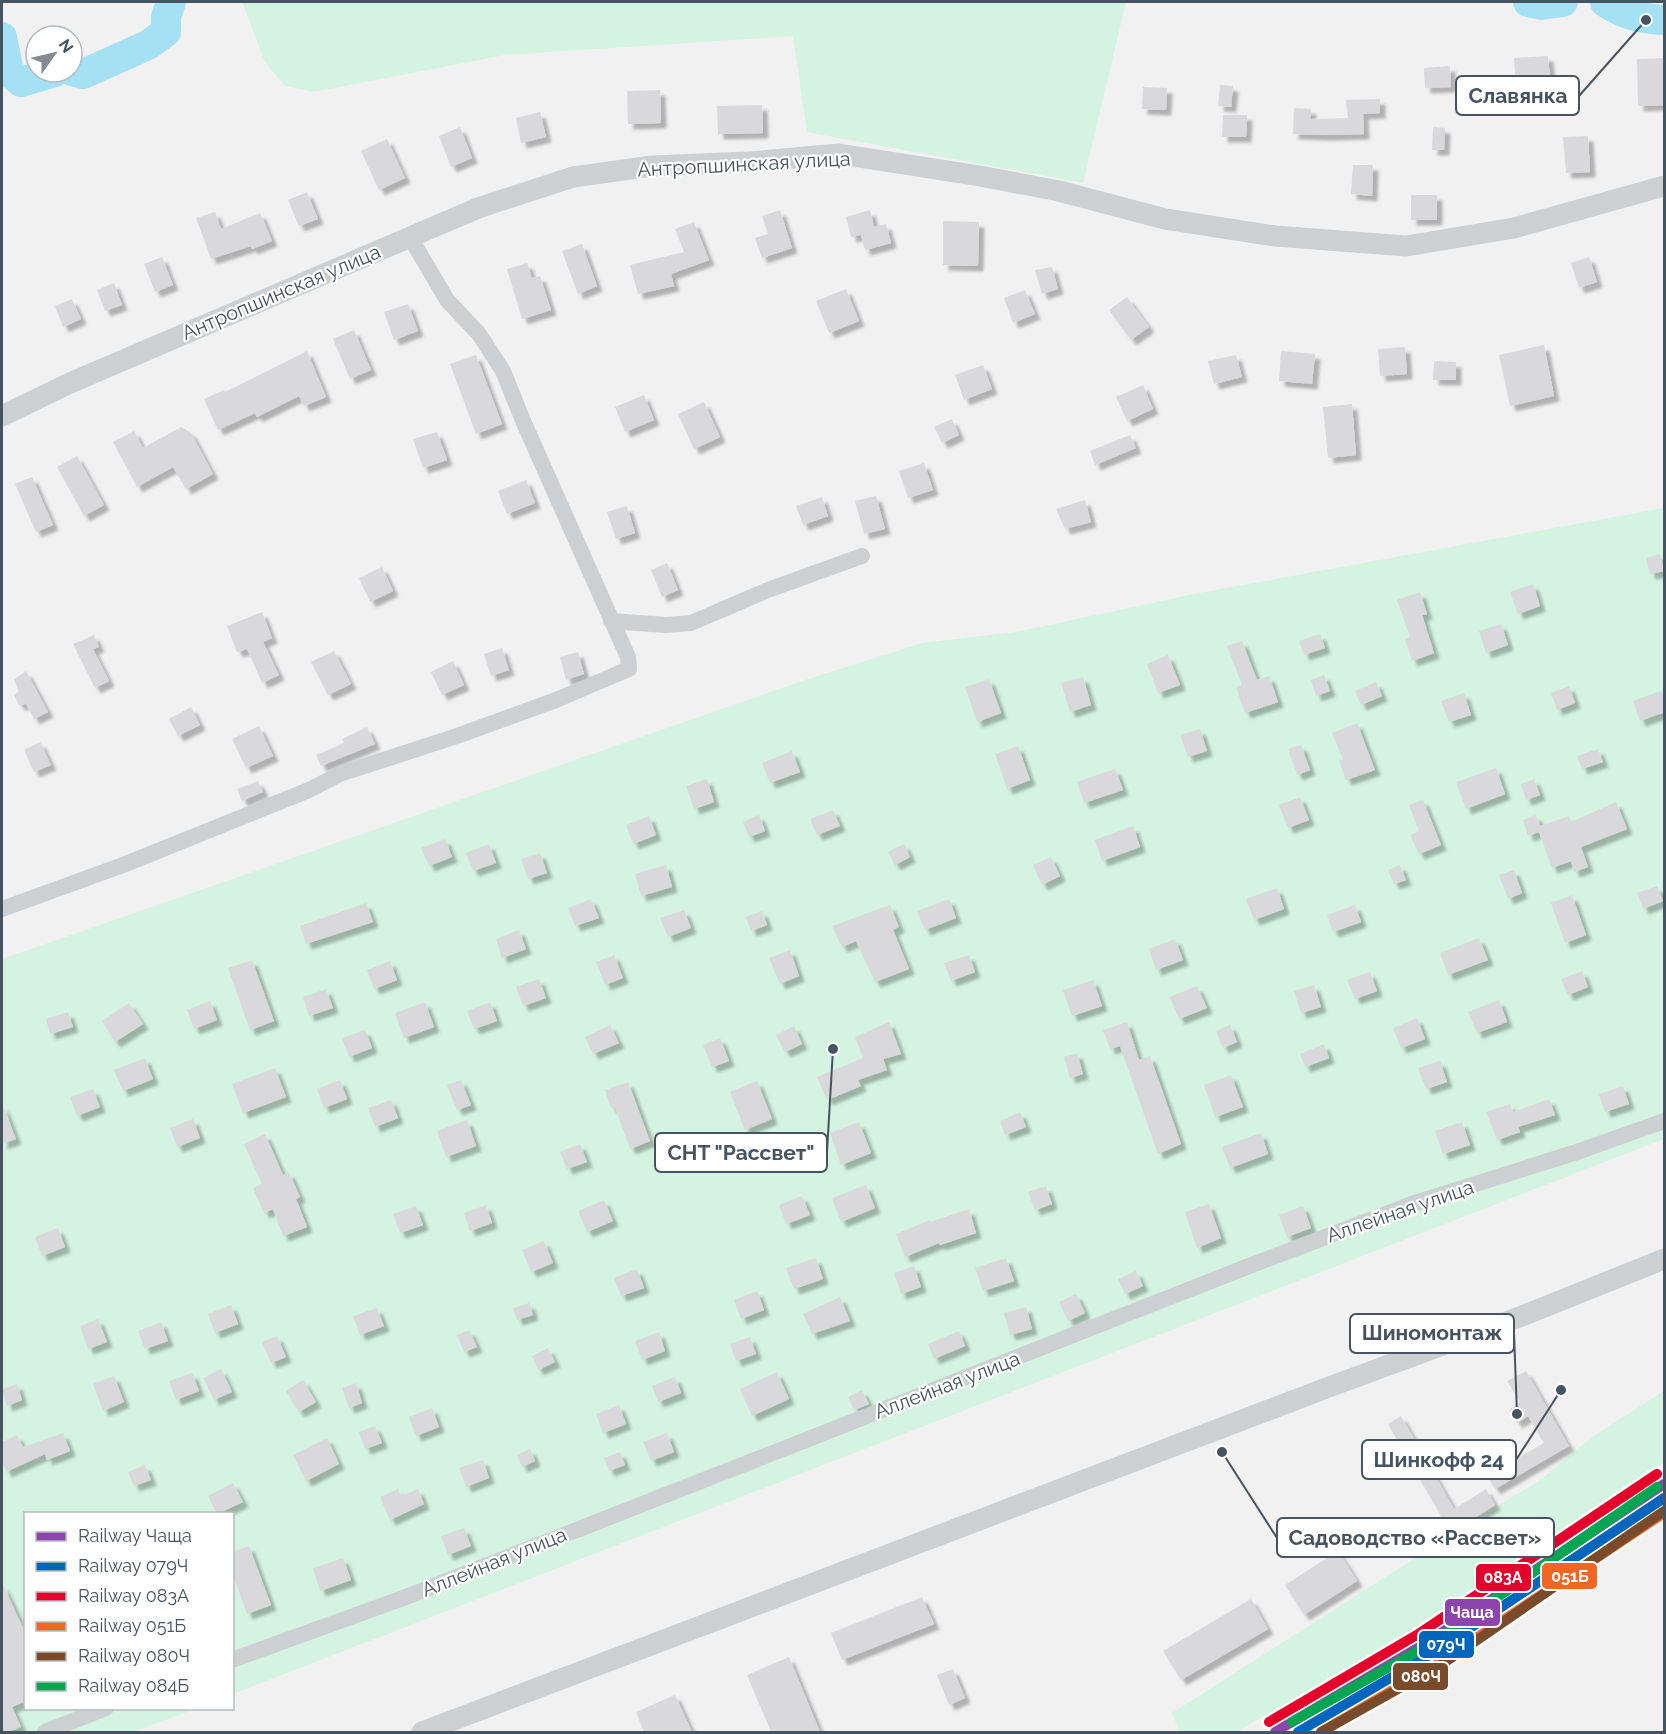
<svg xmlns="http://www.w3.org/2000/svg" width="1666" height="1734" viewBox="0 0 1666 1734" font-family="Raleway,sans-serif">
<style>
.green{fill:#d4f3e0}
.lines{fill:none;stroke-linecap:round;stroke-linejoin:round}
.river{stroke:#a5e1f4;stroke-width:30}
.building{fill:#d9d9db;filter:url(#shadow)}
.minor{stroke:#cdd0d3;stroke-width:16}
.tertiary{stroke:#cdd0d3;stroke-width:21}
.rail-1-casing{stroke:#fff;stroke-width:15}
.rail-2-casing{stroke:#fff;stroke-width:15}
.rail-3-casing{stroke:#fff;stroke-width:15}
.rail-4-casing{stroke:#fff;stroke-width:15}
.rail-5-casing{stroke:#fff;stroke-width:15}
.rail-6-casing{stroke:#fff;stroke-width:15}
.rail-1{stroke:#8e44ad;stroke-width:10}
.rail-2{stroke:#0065bd;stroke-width:10}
.rail-3{stroke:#e4002b;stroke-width:10}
.rail-4{stroke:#f26522;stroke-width:10}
.rail-5{stroke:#7a4b2a;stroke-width:10}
.rail-6{stroke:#00a651;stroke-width:10}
.labels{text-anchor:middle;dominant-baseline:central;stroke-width:4.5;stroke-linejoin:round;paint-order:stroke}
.street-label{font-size:20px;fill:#465360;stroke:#fff}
.leader{fill:none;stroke:#465360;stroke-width:2}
.callout-dot{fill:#465360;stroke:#fff;stroke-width:2}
.callout{fill:#fff;stroke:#465360;stroke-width:2}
.callout-label{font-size:21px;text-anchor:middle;font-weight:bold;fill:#465360}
.line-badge{stroke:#fff;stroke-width:2}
.badge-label{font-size:16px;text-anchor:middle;font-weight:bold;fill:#fff}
</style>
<defs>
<filter id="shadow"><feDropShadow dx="5.5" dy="5.5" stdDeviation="1.5" flood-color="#0004"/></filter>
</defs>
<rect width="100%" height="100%" fill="#f2f1f1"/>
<path class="green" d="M242,2h884l-43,181 -276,-51 -14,-96 -288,19 -191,37 -29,-6 -20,-24z
M1664,508v631l-1431,555 -1,-180h-206v194l169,1 -62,23h-131v-773l806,-280 114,-36 94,-11 183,-39z
M1664,1391v71l-254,169 -173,101h-57l-8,-19 273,-174 1,-2 93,-56 53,-44z"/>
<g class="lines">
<path class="river" d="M1528,2l13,3 22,-3
M1605,2c19,13 37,17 59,18
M2,37l7,35 12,10 34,-10
M72,71l11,3 65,-29 18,-13v-15l5,-15"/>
</g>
<path class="building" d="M1548,56l3,33 -35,3 -2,-34z
M1665,58v47l-27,1 -1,-47z
M1450,66l1,21 -26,1 -1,-20z
M1220,85l13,1 -2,21 -13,-1z
M1143,87l24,1 -1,22 -24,-1z
M660,90l1,33 -33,1 -1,-33z
M1380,99v14l-17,1 1,20 -37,1 -34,-1 1,-26 17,1v10l37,-1 -2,-18z
M762,105l1,28 -45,1 -1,-28z
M540,112l6,25 -25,6 -5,-25z
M1223,115h24l-1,22h-24z
M460,127l12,31 -21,9 -12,-31z
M1433,127l12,1 -1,22h-12z
M1588,136l2,36 -24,1 -3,-36z
M387,139l18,39 -26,12 -18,-39z
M1353,165h20l-1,31 -21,-2z
M307,192l11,27 -19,7 -11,-26z
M1411,195h26v25h-26z
M780,210l12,38 -30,10 -7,-20 13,-4 -6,-18z
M870,210l4,17 12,-3 5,19 -26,7 -4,-15 -10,2 -5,-20z
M215,212l6,17 39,-16 12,28 -20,8 -1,-3 -40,13 -15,-41z
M943,221l36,1 -1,44 -35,-1z
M694,222l15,38 -38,14 3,12 -36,8 -8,-29 54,-13 -9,-23z
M582,244l15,42 -19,8 -16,-43z
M162,257l11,28 -18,7 -11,-28z
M1589,257l8,25 -18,6 -8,-25z
M527,263l5,15 8,-2 11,34 -29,9 -15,-50z
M1052,267l6,22 -16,5 -7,-24z
M114,283l8,22 -17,6 -8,-21z
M846,289l13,32 -30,12 -13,-32z
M1025,290l10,24 -22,9 -9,-25z
M1127,297l22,30 -18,13 -22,-30z
M72,299l9,20 -18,8 -8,-21z
M408,304l10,27 -24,9 -10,-28z
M354,330l17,40 -21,9 -17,-40z
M1544,345l10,51 -44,10 -11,-51z
M1405,347l2,27 -27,2 -2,-27z
M307,351l19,46 -22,9 -5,-10 -42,21 -2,-4 -37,17 -14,-31 20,-9 1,2z
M1281,351l34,3 -3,30 -33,-3z
M476,355l26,69 -26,10 -26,-70z
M1236,355l6,22 -28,7 -6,-23z
M1434,361l22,1v18h-23z
M983,365l9,24 -28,11 -9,-25z
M1143,385l10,24 -26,12 -11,-24z
M644,395l10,25 -29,12 -10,-25z
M704,402l16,35 -26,12 -16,-35z
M1352,404l4,51 -28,3 -5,-51z
M952,419l7,16 -17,8 -8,-16z
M181,427l10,6 22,41 -27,15 -13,-22 -36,20 -24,-45 21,-11 9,17z
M437,432l10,28 -24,8 -10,-29z
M1130,435l6,13 -41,17 -5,-14z
M77,456l27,49 -20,11 -27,-49z
M924,463l9,27 -25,8 -9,-27z
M32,477l21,48 -17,7 -21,-48z
M526,480l9,23 -28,11 -9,-23z
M876,496l9,33 -21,5 -9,-33z
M822,497l6,19 -25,9 -7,-19z
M1085,500l6,22 -26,7 -9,-20z
M627,506l8,27 -19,6 -9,-27z
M1660,554l4,17 -14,3 -4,-16z
M667,563l11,27 -16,7 -11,-27z
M382,567l11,24 -23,11 -11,-24z
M1533,584l7,22 -22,8 -8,-22z
M1420,592l7,22 -5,1 12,38 -22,8 -7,-22 5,-2 -13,-37z
M262,612l10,26 -9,4 16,33 -17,8 -15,-34 -10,3 -10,-26z
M1501,624l7,21 -22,8 -7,-22z
M1320,634l5,14 -21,7 -5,-14z
M94,635l5,12 -6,2 16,32 -14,7 -22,-44z
M1242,641l15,39 12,-4 9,26 -33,11 -9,-26 6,-2 -15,-39z
M502,648l7,22 -18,6 -7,-22z
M334,651l17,33 -23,11 -17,-33z
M578,652l6,22 -18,6 -6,-23z
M1168,655l12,30 -22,8 -11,-29z
M453,661l11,24 -22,10 -11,-23z
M26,671l22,41 -14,7 -8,-15 -7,1 -5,-10 5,-4 -5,-11z
M1324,675l6,16 -14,5 -5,-16z
M1083,677l8,28 -21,7 -9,-29z
M989,679l12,34 -24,9 -12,-35z
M1376,682l6,14 -21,9 -6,-14z
M1569,686l6,17 -18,7 -6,-17z
M1661,691l4,9v12l-25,9 -7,-20z
M1464,693l7,22 -22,7 -8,-21z
M191,707l9,18 -22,11 -9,-17z
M1357,723l18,47 -29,10 -7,-19 4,-2 -11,-26z
M259,726l14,30 -27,12 -14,-29z
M367,727l8,17 -54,22 -5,-11 28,-12 -2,-4z
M1200,729l7,22 -19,6 -8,-22z
M40,742l11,23 -17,7 -10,-22z
M1301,745l9,25 -13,5 -9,-26z
M1018,746l12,34 -23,9 -12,-35z
M1598,749l5,13 -21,7 -5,-13z
M792,751l8,21 -30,11 -8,-20z
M1496,768l9,26 -39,15 -10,-27z
M1115,769l8,21 -39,13 -7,-21z
M707,779l7,23 -20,7 -8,-23z
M1534,779l6,16 -14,5 -5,-16z
M258,781l5,11 -21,9 -5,-12z
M1300,797l9,23 -21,8 -9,-23z
M1423,800l18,45 -22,9 -9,-19 9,-4 -10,-26z
M1616,802l11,27 -46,18 7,20 -14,5 -3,-11 -19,7 -13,-36 -11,4 -5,-16 13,-5 4,11 29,-10 2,6z
M833,810l7,16 -23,9 -7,-16z
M759,815l6,16 -16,6 -6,-15z
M649,816l7,19 -23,9 -7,-19z
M1133,826l7,21 -38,14 -7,-21z
M445,839l7,18 -23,9 -8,-18z
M489,844l7,19 -23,8 -7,-18z
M904,844l6,13 -15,8 -7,-13z
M540,853l7,20 -19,6 -7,-20z
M1051,857l9,19 -18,9 -9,-20z
M666,865l6,22 -31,9 -6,-22z
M1400,865l6,15 -12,4 -6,-14z
M1514,870l8,23 -14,6 -9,-24z
M1657,886l6,15 -20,8 -6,-16z
M1277,888l7,21 -30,11 -8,-21z
M1572,895l14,40 -21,8 -14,-40z
M591,899l8,19 -24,8 -7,-18z
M949,899l7,19 -31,12 -8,-19z
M366,903l7,19 -67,22 -6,-18z
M890,905l9,22 -6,3 16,39 -34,13 -19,-41 -14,6 -10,-21z
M1355,905l6,17 -28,10 -6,-17z
M684,910l7,18 -23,9 -8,-19z
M762,911l5,14 -16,6 -5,-14z
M519,930l7,19 -24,9 -6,-19z
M1479,938l9,22 -40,15 -8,-22z
M1175,939l8,21 -27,10 -7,-21z
M790,950l9,26 -19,8 -11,-26z
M614,955l9,23 -18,7 -9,-23z
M969,955l6,17 -24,9 -7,-18z
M252,960l22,61 -24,9 -22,-62z
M390,961l7,19 -23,9 -7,-19z
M1582,971l6,16 -20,8 -7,-16z
M1370,972l7,19 -22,8 -8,-19z
M539,979l7,19 -23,8 -7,-19z
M1093,980l9,26 -30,10 -9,-26z
M1314,985l7,22 -20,6 -7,-22z
M1197,986l10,22 -28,11 -9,-22z
M326,989l7,19 -24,8 -6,-19z
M1499,1000l8,22 -30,11 -9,-21z
M210,1001l7,19 -23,9 -7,-19z
M425,1002l9,25 -30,11 -9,-25z
M490,1002l7,19 -23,8 -7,-18z
M129,1003l14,21 -28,18 -13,-21z
M68,1012l5,15 -23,7 -4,-15z
M1417,1018l8,21 -24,9 -8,-20z
M889,1022l12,32 -18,5 4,11 -29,10 3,6 -34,14 -10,-23 46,-19 -8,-21z
M1127,1022l12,38 11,-4 31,88 -23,10 -38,-108 -10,3 -7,-19z
M610,1025l9,18 -26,11 -8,-17z
M1230,1025l7,17 -14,6 -7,-17z
M794,1026l8,18 -17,8 -9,-17z
M365,1030l7,18 -23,9 -7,-19z
M720,1038l9,23 -17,6 -9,-22z
M1324,1044l5,14 -24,9 -5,-13z
M1077,1053l6,21 -13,4 -6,-21z
M145,1058l8,21 -30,12 -9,-21z
M1440,1061l7,21 -21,7 -8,-21z
M275,1068l11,29 -43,16 -11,-29z
M1231,1075l12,32 -28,10 -11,-32z
M340,1080l7,19 -23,9 -7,-19z
M461,1080l10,25 -14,5 -10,-25z
M757,1081l15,38 -27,11 -15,-38z
M628,1082l22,59 -20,8 -15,-42 -4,1 -6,-18z
M1623,1086l6,18 -24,8 -6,-18z
M93,1089l7,18 -23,9 -7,-19z
M1549,1099l6,16 -37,12 2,5 -23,8 -11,-28 24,-8 3,8z
M391,1100l7,18 -23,9 -7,-19z
M2,1103l14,36 -14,5z
M1020,1112l6,15 -21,8 -5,-14z
M193,1119l7,19 -23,9 -7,-19z
M467,1120l9,26 -30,11 -9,-26z
M859,1122l12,31 -30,12 -11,-32z
M1462,1122l8,23 -27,9 -8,-23z
M1261,1133l7,21 -38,14 -8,-21z
M265,1134l18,41 6,-3 11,25 -4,2 11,28 -24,9 -10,-27 -9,4 -11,-25 9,-4 -18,-40z
M580,1144l7,18 -20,7 -7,-17z
M866,1185l9,23 -34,14 -9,-24z
M1046,1186l6,18 -17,6 -7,-18z
M802,1196l8,19 -24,9 -7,-19z
M604,1200l9,21 -26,11 -9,-21z
M1209,1204l12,34 -24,10 -12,-36z
M486,1205l6,18 -22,8 -6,-18z
M416,1206l7,19 -23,8 -7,-19z
M1303,1206l8,22 -24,9 -8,-22z
M969,1209l7,24 -36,12 -1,-2 -34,14 -9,-23 34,-14v2z
M58,1228l7,19 -23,9 -7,-19z
M544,1241l9,22 -22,9 -9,-22z
M816,1258l7,21 -29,10 -8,-21z
M1006,1258l8,23 -31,10 -8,-23z
M914,1266l7,21 -20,7 -7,-21z
M637,1269l7,19 -23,8 -7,-18z
M1136,1271l7,15 -18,8 -7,-15z
M757,1291l7,19 -23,9 -7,-19z
M1076,1294l9,19 -17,8 -9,-19z
M840,1297l10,24 -38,13 -9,-20z
M529,1303l4,12 -16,5 -4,-12z
M231,1305l7,19 -23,9 -7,-19z
M1026,1307l6,22 -22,6 -6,-22z
M377,1308l7,18 -24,9 -7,-19z
M98,1319l9,23 -19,7 -8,-23z
M161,1322l7,19 -23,8 -7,-18z
M469,1330l8,17 -13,5 -7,-17z
M959,1331l6,15 -31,13 -6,-15z
M659,1332l6,19 -23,9 -7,-19z
M277,1336l9,21 -15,6 -9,-21z
M750,1337l6,17 -20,7 -6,-17z
M548,1348l7,14 -17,8 -6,-14z
M221,1369l11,23 -18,8 -11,-22z
M1526,1371l43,75 -74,43 -8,-13 57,-33 -16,-27 -11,7 -8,-13 11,-8 -13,-21z
M777,1372l12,27 -37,17 -12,-27z
M192,1373l7,18 -23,9 -7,-19z
M114,1376l10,26 -21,9 -10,-27z
M675,1377l6,16 -23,9 -6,-16z
M303,1380l13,22 -17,10 -13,-21z
M356,1383l6,20 -13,5 -7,-20z
M17,1384l5,16 -15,6 -5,-17z
M862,1390l7,14 -15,6 -6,-13z
M619,1405l7,19 -23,9 -7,-19z
M432,1408l7,19 -23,9 -7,-19z
M1401,1416l53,93 32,-20 9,16 -47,29 -10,-16 3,-2 -53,-92z
M375,1426l7,17 -17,6 -6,-17z
M63,1433l7,18 -23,9 -2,-6 -39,18 -4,-11v-19l15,-7 6,12z
M667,1433l7,19 -23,9 -8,-19z
M327,1438l12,26 -33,17 -13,-26z
M530,1449l5,12 -13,6 -5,-12z
M620,1452l5,13 -16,6 -5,-13z
M483,1460l6,18 -23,9 -7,-19z
M145,1465l6,15 -17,6 -6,-14z
M233,1483l10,19 -26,12 -9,-18z
M398,1489l3,7 17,-7 6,15 -34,16 -10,-23z
M464,1528l7,18 -23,9 -7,-19z
M249,1546l22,59 -24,9 -15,-42v-20z
M1338,1551l19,30 -53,34 -19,-30z
M343,1558l8,22 -31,11 -7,-23z
M2,1583l24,51v67l-14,6 9,20 -13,5h-6z
M922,1597l12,27 -92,36 -11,-27z
M1251,1599l17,30 -87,51 -18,-29z
M789,1657l31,75h-49l-24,-57z
M953,1669l12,29 -16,7 -12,-30z
M675,1695l17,37h-48l-8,-20z"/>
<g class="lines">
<path class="minor" d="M611,621l55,4 25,-2 77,-33 94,-34
M2,909l121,-44 186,-75 31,-16 117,-38 99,-36 73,-31 -1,-12 -104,-234 -21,-52 -24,-37 -32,-34 -37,-63
M232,1660l174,-63 838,-329 168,-64 165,-52 87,-31
M45,1732l61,-24"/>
<path class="tertiary" d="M2,416l68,-33 408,-175 95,-31 79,-11 97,-4 90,-8 141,22 79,15 106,28 110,17 131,10 108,-18 150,-42
M422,1732l907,-345 193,-71 142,-57"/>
<g class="rail-1-casing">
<path id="rail-1" d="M1275,1732l151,-89 238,-159"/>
</g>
<g class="rail-2-casing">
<path id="rail-2" d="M1298,1732l135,-79 231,-155"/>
</g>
<g class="rail-3-casing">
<path id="rail-3" d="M1269,1722l151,-89 237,-159"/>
</g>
<g class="rail-4-casing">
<path id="rail-4" d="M1321,1732l118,-69 225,-150"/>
</g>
<g class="rail-5-casing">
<path id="rail-5" d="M1321,1732l120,-67 223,-154"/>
</g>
<g class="rail-6-casing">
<path id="rail-6" d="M1292,1722l136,-77 229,-158"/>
</g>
<use href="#rail-1" class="rail-1"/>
<use href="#rail-2" class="rail-2"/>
<use href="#rail-3" class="rail-3"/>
<use href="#rail-4" class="rail-4"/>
<use href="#rail-5" class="rail-5"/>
<use href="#rail-6" class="rail-6"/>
</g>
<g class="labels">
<g class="street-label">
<text transform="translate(744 164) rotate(-3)">Антропшинская улица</text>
<text transform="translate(281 292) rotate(-23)">Антропшинская улица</text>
<text transform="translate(1400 1211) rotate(-19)">Аллейная улица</text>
<text transform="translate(947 1385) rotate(-21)">Аллейная улица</text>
<text transform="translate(494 1562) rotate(-22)">Аллейная улица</text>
</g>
</g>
<path class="leader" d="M1646 20L1579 96M833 1049L827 1152M1517 1414L1514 1333M1561 1390L1516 1460M1222 1452L1277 1538"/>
<g class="callout-dot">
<circle cx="1646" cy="20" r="6"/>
<circle cx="833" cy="1049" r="6"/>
<circle cx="1517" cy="1414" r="6"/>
<circle cx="1561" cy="1390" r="6"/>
<circle cx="1222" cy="1452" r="6"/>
</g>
<g class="callout">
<rect x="1456" y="76" width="123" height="39" rx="6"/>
<rect x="655" y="1133" width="172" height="39" rx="6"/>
<rect x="1350" y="1314" width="164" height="39" rx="6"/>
<rect x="1362" y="1440" width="154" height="39" rx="6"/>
<rect x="1277" y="1518" width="277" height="39" rx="6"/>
</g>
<g class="callout-label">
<text x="1518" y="103">Славянка</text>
<text x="741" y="1160">СНТ "Рассвет"</text>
<text x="1432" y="1340">Шиномонтаж</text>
<text x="1439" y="1467">Шинкофф 24</text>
<text x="1415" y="1545">Садоводство «Рассвет»</text>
</g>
<g class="line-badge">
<rect x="1541" y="1562" width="57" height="28" rx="6" fill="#f26522"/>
<rect x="1475" y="1563" width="57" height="29" rx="6" fill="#e4002b"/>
<rect x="1444" y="1598" width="57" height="29" rx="6" fill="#8e44ad"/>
<rect x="1418" y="1630" width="57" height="29" rx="6" fill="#0065bd"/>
<rect x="1392" y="1662" width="57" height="29" rx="6" fill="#7a4b2a"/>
</g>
<g class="badge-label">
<text x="1570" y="1582">051Б</text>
<text x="1503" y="1583">083А</text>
<text x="1472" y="1618">Чаща</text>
<text x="1446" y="1650">079Ч</text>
<text x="1421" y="1682">080Ч</text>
</g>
<rect width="1666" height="1734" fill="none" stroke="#465360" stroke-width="6"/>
<rect x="24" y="1512" width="210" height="198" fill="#ffffff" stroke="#b5babf" stroke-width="1.5"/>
<rect x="36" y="1532" width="30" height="9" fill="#8e44ad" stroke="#b5babf" stroke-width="1.5"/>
<text x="78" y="1542" font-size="18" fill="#465360">Railway Чаща</text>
<rect x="36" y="1562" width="30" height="9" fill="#0065bd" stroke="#b5babf" stroke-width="1.5"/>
<text x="78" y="1572" font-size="18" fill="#465360">Railway 079Ч</text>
<rect x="36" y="1592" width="30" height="9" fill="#e4002b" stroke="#b5babf" stroke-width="1.5"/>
<text x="78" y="1602" font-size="18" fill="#465360">Railway 083А</text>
<rect x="36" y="1622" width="30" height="9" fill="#f26522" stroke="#b5babf" stroke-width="1.5"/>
<text x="78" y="1632" font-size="18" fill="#465360">Railway 051Б</text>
<rect x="36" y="1652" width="30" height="9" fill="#7a4b2a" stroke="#b5babf" stroke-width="1.5"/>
<text x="78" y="1662" font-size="18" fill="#465360">Railway 080Ч</text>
<rect x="36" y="1682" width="30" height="9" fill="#00a651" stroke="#b5babf" stroke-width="1.5"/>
<text x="78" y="1692" font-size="18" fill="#465360">Railway 084Б</text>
<g transform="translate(54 54) rotate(56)"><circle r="28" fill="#ffffff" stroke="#b5babf" stroke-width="1.5"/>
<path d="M0-4.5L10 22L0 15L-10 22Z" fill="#828a93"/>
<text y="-9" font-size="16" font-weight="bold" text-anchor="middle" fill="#465360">N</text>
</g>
</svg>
